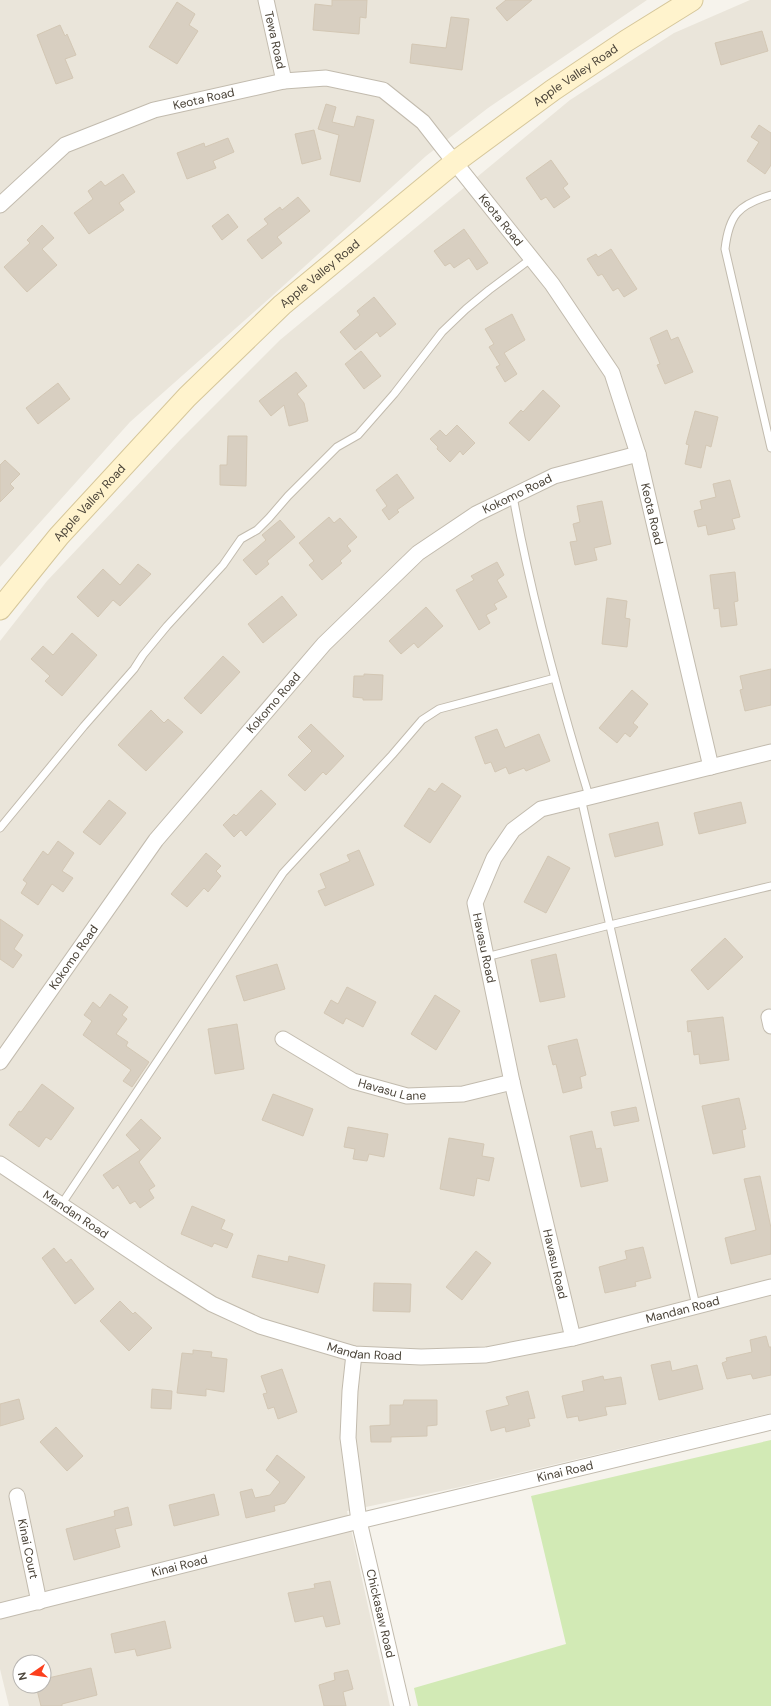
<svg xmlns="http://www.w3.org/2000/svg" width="771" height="1706" viewBox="0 0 771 1706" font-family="'DM Sans',sans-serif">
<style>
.residential{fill:#eae5da;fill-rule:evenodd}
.green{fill:#d2eab5}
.building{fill:#d8cfc1;stroke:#d3c7b4}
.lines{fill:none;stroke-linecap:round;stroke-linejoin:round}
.lane-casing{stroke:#c2bbae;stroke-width:9}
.street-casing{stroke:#c2bbae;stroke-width:17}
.secondary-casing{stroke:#d6c79b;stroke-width:23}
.lane{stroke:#fff;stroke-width:7}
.street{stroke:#fff;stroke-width:15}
.secondary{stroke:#fff3cd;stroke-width:21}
.labels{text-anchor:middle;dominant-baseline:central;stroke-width:3;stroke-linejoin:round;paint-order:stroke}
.street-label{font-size:12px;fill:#4b4439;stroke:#fff}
</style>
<rect width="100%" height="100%" fill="#f6f3ec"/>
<path class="residential" d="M0,0h647l-159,108 -62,48 -155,141 -141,125 -130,145z
M750,0h21v1413l-311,74 -113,24 43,195h-381l-9,-37v-1028l47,-60 133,-141 100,-100 290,-240 104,-67zM20,1662h24v24h-24z"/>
<path class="green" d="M771,1440v266h-353l-4,-18 152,-44 -35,-148z"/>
<path class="building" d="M332,0h35l-1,18 -6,-1 -1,17 -46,-4 2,-26 17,2z
M506,0h26l-25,21 -11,-13z
M177,2l18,12 -6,11 9,6 -21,33 -28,-17z
M451,17l18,2 -7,51 -52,-7 2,-19 34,4z
M60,25l5,11 2,-2 9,21 -11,4 8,19 -17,6 -19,-49z
M762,31l6,20 -47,14 -6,-22z
M326,104l10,3 -4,15 22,5 3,-11 17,4 -14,62 -30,-7 9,-40 -21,-6z
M759,125l12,8v32l-6,9 -18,-13 12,-19 -8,-5z
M314,130l7,29 -19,5 -7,-30z
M228,138l6,14 -21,9 3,7 -29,11 -10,-26 27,-10 1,4z
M551,160l17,24 -5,4 7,9 -16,11 -8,-11 -5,3 -15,-22z
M123,174l12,18 -16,11 5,7 -35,24 -15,-21 19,-14 -5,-8 13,-10 4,5z
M298,197l12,14 -33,26 5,6 -20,16 -15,-19 21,-16 -4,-5 16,-12 2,3z
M228,214l10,13 -16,13 -10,-14z
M42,225l12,13 -12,11 15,16 -30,27 -23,-25 26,-24 -3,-3z
M464,229l24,34 -11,7 -8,-12 -15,10 -4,-5 -5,3 -11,-15z
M611,249l26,40 -13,8 -6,-9 -5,3 -11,-17 -4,2 -11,-17 9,-5 2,3z
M374,297l22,27 -16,13 -3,-5 -22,18 -15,-18 20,-17 -3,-4z
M512,314l13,26 -21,13 13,21 -12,8 -9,-15 4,-2 -11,-18 5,-3 -9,-15z
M667,330l4,10 7,-3 15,35 -28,12 -8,-19 3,-1 -10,-26z
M361,351l20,25 -17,13 -19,-25z
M296,372l11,14 -10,8 7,9 4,18 -19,5 -5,-21 -13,11 -12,-15z
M58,383l12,16 -32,25 -12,-16z
M543,390l17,16 -31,35 -20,-18 12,-13 2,2z
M695,411l23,6 -7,30 -5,-2 -5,23 -16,-4 4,-19 -3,-1z
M457,425l18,18 -12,12 -3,-4 -10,11 -13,-13 1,-2 -8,-8 10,-9 6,6z
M228,436h19l-1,50 -26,-1v-20h7z
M5,460l15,14 -10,10 4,4 -14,14v-37z
M397,474l17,24 -17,12 2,2 -10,8 -7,-10 5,-4 -11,-16z
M730,480l10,37 -8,2 3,10 -27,6 -2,-10 -8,2 -4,-16 8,-2 -2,-8 16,-4 -3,-13z
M602,501l9,43 -17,4 3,12 -22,5 -5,-23 7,-1 -4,-17 7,-2 -3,-16z
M329,517l5,6 6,-5 17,19 -10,9 4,5 -11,10 2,2 -20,17 -13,-15 5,-4 -15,-18z
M280,520l15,17 -28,24 2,3 -13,11 -13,-15 23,-20 -4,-5z
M497,562l7,13 -7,5 10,17 -13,7 3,5 -11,6 4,8 -11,7 -23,-40 18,-10 -3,-4z
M138,564l13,10 -31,32 -7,-6 -15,17 -21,-20 26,-28 17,16z
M735,572l3,29 -4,1 3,23 -16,2 -2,-19 -5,1 -4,-34z
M282,596l15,19 -34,28 -15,-19z
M607,598l20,3 -2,17 5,1 -3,28 -25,-3z
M426,607l17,19 -25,22 -4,-5 -13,11 -12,-13z
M72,633l25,22 -35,41 -17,-15 5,-5 -19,-17 12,-13 10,9z
M223,656l17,16 -39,42 -17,-16z
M771,669v36l-26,6 -5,-21 3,-1 -3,-13z
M364,674l19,1 -1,25h-19v-2l-10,-1 1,-21h10z
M632,690l16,14 -15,19 5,4 -8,10 -5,-4 -8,10 -18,-15z
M151,710l13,13 4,-4 15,13 -37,39 -28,-26z
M311,724l33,32 -18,19 -3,-3 -18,19 -17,-16 24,-24 -14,-14z
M497,729l8,19 34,-14 11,27 -24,10 -2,-3 -15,6 -3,-7 -11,5 -4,-10 -6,2 -10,-27z
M442,783l19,13 -31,47 -26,-17 25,-38 6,4z
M261,790l15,14 -30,32 -5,-6 -7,7 -11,-12 11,-11 2,2z
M109,800l17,13 -26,32 -17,-13z
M741,802l5,21 -47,11 -5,-21z
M658,822l5,23 -48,12 -6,-23z
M58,841l16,12 -12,18 11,7 -10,14 -11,-8 -14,21 -17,-12 6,-10 -4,-3 20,-29 5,4z
M359,850l15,35 -49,21 -7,-15 8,-3 -6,-14 30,-13 -3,-6z
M206,853l15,13 -5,5 5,5 -13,16 -4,-4 -17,19 -16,-13z
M548,856l22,12 -24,45 -22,-11z
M0,919l23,16 -9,14 8,6 -9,13 -13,-9z
M725,938l18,19 -35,33 -17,-20z
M556,954l9,43 -25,5 -9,-42z
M277,964l8,25 -41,12 -8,-25z
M347,987l29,15 -13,25 -17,-9 -3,6 -19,-11 7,-13 7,4z
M110,994l18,13 -6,8 5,4 -11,15 12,8 -2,4 23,16 -17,25 -9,-6 8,-11 -48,-35 9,-14 -8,-6 9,-13 7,6z
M435,995l25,16 -24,39 -25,-16z
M723,1017l6,43 -29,4 -1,-10 -5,1 -3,-24 -3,1 -1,-11z
M237,1024l7,45 -29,5 -7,-45z
M577,1039l9,36 -6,2 2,11 -19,5 -7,-29 -3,1 -5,-19z
M42,1084l32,24 -23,32 -5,-3 -7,10 -30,-22 10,-14 2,1z
M273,1094l40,15 -10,27 -41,-16z
M739,1098l7,31 -4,1 3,17 -32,7 -11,-48z
M636,1107l3,14 -25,5 -3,-14z
M141,1119l20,19 -22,24 16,24 -6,4 5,8 -14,10 -5,-7 -5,3 -12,-19 -5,4 -10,-14 37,-25 -14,-15z
M348,1127l40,7 -4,23 -15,-3 -2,7 -14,-2 2,-10 -11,-2z
M592,1131l4,18 5,-1 7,33 -27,6 -11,-51z
M449,1138l35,6 -2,12 12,2 -5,23 -12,-3 -3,18 -34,-7z
M760,1176l11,52v26l-40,10 -6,-26 31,-8 -12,-51z
M192,1206l33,14 -4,9 12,5 -6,14 -13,-5 -2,4 -31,-13z
M643,1247l8,31 -16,4 1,4 -31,7 -6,-26 28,-8 -2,-8z
M54,1248l12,15 5,-4 23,30 -19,15 -33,-46z
M476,1251l15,12 -29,37 -16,-13z
M258,1255l30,7 1,-6 36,9 -7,28 -66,-16z
M374,1283l37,1 -1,28 -37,-1z
M120,1301l13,13 2,-2 17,16 -23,23 -29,-30z
M766,1336l3,11h2v28l-18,4 -2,-5 -24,5 -5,-16 5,-2 -1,-3 26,-6 -2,-12z
M193,1350l19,2 -1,5 16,2 -3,33 -18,-3v7l-29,-3 5,-40 11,1z
M670,1361l2,10 25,-6 6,24 -44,11 -8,-35z
M282,1369l15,43 -19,7 -4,-12 -6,2 -5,-15 4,-1 -6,-17z
M603,1376l1,4 17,-3 5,27 -21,3 2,8 -28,6 -1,-5 -11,2 -5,-22 22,-5 -2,-10z
M152,1389l20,2 -1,18 -20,-1z
M528,1391l7,27 -7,1 2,7 -24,6 -1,-5 -14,4 -5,-20 23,-6 -3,-8z
M19,1399l5,20 -24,7v-22z
M404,1400h33v25l-10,1v10l-36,1v5h-20l-1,-16 20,-1v-20h13z
M56,1427l27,29 -16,15 -27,-29z
M277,1455l28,22 -20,26 -11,3 1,5 -29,7 -6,-26 12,-3 3,9 15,-3 10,-13 -14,-12z
M214,1494l5,21 -45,11 -5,-21z
M128,1507l4,18 -17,4 5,18 -46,13 -8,-31 49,-13 -1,-5z
M330,1581l10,43 -14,3 -3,-11 -28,6 -7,-29 27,-5 -1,-4z
M165,1621l6,27 -34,8 -2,-7 -20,4 -4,-19z
M91,1668l6,27 -35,9v2h-21l-5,-20h8v-7z
M348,1670l5,19 -10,3 3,14h-22l-5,-21 16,-5 -1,-7z"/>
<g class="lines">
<g class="lane-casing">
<path id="lane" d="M771,195c-33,10 -42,20 -46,54l46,199
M513,496c18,101 46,202 76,300
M581,798l115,508
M0,828l84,-102 50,-57 9,-14 24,-29 56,-61 18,-26 16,-9 12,-12 19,-22 49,-49 21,-12 36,-41 48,-62 24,-23 23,-19 43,-32
M486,957l124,-32 161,-39
M61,1205l222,-332 109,-118 30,-35 17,-11 116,-31"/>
</g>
<g class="street-casing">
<g id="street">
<path id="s1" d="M266,0l18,81"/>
<path id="s2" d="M0,205l65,-60 89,-35 130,-29 42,-3 57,12 40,32 21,27 108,135 60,89 26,81 73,313"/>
<path d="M769,1017l2,9"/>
<path id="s3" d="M283,1039l70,42 54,15 56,-2 49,-12"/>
<path id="s4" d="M0,1062l156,-222 168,-196 94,-91 58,-39 78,-38 84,-22"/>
<path id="s5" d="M0,1164l163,109 49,31 48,22 94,28 67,3 65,-2 87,-17 198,-51"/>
<path d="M573,1338l-61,-256 -37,-179 19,-45 19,-28 28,-21 230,-57"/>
<path id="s6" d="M354,1354l-4,37 -2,47 11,83 43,185"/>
<path id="s7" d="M17,1496l22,106"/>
<path id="s8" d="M0,1611l359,-90 412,-99"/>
</g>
</g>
<g class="secondary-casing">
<g id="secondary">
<path id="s9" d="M0,609l59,-73 128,-139 95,-92 173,-143 98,-72 73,-49 66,-41"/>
</g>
</g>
<use href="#lane" class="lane"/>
<use href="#street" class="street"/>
<use href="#secondary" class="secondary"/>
</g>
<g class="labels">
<g class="street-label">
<text stroke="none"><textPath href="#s1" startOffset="41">Tewa Road</textPath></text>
<text stroke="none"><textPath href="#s9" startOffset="788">Apple Valley Road</textPath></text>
<text stroke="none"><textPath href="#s2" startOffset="235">Keota Road</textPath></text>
<text stroke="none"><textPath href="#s2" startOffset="594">Keota Road</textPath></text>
<text stroke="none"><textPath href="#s9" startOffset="464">Apple Valley Road</textPath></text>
<text stroke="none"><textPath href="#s4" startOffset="776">Kokomo Road</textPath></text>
<text stroke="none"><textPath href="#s9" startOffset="139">Apple Valley Road</textPath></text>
<text stroke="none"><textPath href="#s2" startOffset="930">Keota Road</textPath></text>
<text stroke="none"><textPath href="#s4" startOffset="452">Kokomo Road</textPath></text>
<text transform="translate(484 948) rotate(78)">Havasu Road</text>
<text stroke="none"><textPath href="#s4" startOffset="128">Kokomo Road</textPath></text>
<text stroke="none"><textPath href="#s3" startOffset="122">Havasu Lane</textPath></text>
<text stroke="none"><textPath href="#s5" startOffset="91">Mandan Road</textPath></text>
<text transform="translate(555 1264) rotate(77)">Havasu Road</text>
<text stroke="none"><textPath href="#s5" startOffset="739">Mandan Road</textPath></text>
<text stroke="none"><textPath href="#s5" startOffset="415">Mandan Road</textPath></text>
<text stroke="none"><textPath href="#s8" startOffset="582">Kinai Road</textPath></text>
<text stroke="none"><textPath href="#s7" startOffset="54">Kinai Court</textPath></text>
<text stroke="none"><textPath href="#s8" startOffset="185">Kinai Road</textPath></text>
<text stroke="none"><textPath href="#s6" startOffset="263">Chickasaw Road</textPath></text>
</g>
</g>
<g transform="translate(32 1674) rotate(257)"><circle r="19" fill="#ffffff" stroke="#b7b4b0"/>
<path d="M0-3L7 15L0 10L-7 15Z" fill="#fc3f1d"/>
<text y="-6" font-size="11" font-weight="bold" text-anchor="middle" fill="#4b4439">N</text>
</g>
</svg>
